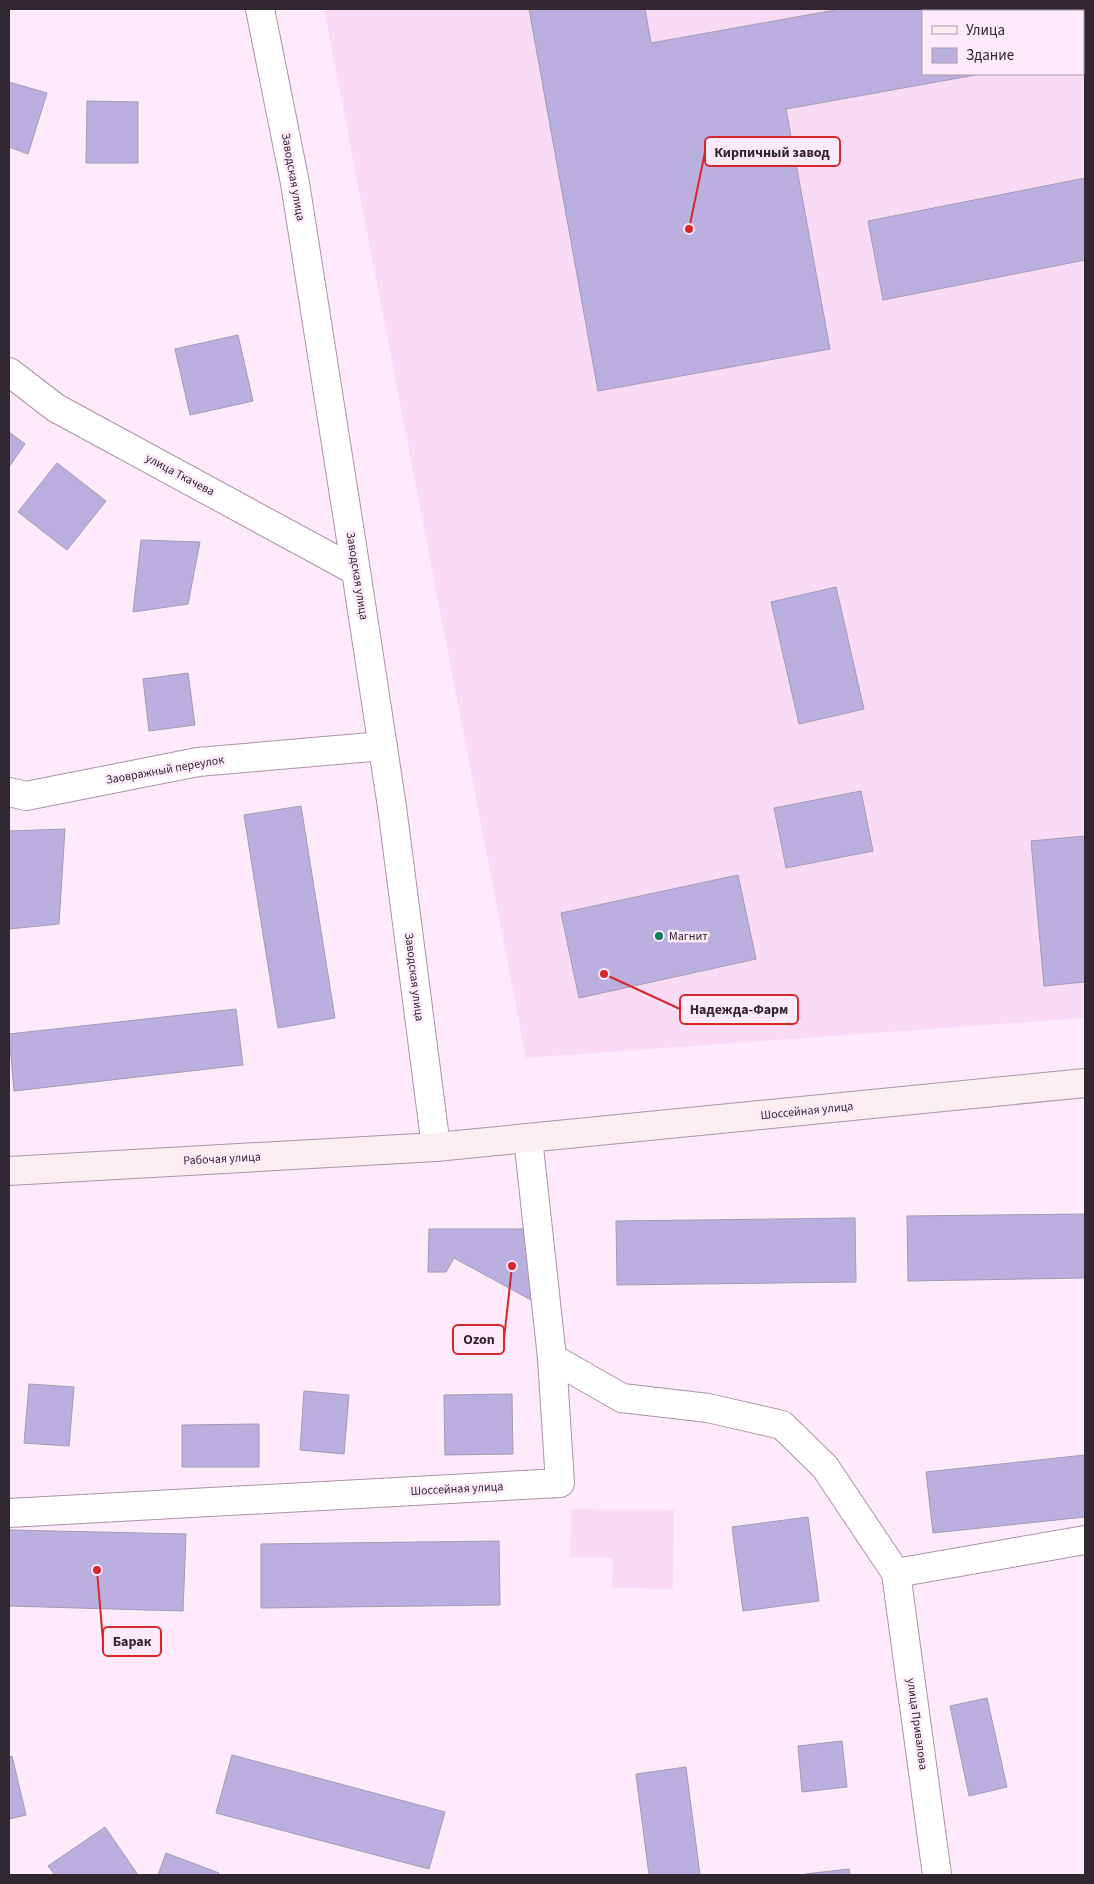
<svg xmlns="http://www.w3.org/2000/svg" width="1094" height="1884" viewBox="0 0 1094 1884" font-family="'Source Sans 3',sans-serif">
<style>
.built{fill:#f9dbf6;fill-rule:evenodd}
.building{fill:#bbafdf;stroke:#a19bb5}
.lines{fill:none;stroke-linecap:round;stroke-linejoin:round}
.street-casing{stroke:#ab94a8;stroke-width:30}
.secondary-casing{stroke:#ab94a8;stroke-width:30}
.street{stroke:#fff;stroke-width:28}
.secondary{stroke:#fbeff2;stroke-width:28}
.poi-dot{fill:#0e7d59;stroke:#feeafb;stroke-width:2}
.labels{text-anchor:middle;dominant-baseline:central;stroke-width:5;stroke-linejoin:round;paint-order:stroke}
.street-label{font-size:12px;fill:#302730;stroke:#feeafb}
.poi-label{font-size:12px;fill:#302730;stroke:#feeafb;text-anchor:start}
.leader{fill:none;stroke:#d62828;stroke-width:2}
.callout-dot{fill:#d62828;stroke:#feeafb;stroke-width:2}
.callout{fill:#feeafb;stroke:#d62828;stroke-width:2}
.callout-label{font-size:14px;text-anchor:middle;font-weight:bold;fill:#302730}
</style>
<rect width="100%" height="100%" fill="#feeafb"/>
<path class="built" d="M324,9h761v1009l-559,40zM923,11h160v63h-160z
M571,1509l103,1 -1,79 -61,-1 1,-30 -43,-1z"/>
<path class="building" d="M529,9h116l6,34 190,-34h244v46h-2v-44h-160v63h58l-195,35 44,240 -232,42z
M9,82l38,11 -19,61 -19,-7z
M87,101l51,1v61h-52z
M1085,178v82l-202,40 -15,-79z
M238,335l15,66 -63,14 -15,-66z
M9,432l16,12 -16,23z
M57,463l49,38 -39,49 -49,-38z
M141,540l59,2 -12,62 -55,8z
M836,587l28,122 -65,15 -28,-122z
M188,673l7,52 -46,6 -6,-52z
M861,791l12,60 -87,17 -12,-60z
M301,806l34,212 -57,10 -34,-213z
M65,829l-6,95 -50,5v-98z
M1085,836v146l-41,4 -13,-145z
M738,875l18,84 -177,39 -18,-85z
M236,1009l7,56 -229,26 -5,-57z
M1085,1214v64l-177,3 -1,-65z
M855,1218l1,64 -239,3 -1,-64z
M429,1229h102v71l-77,-42 -8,14h-18z
M29,1384l45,3 -5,59 -45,-3z
M304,1391l45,4 -5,59 -44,-4z
M512,1394l1,60 -68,1 -1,-60z
M259,1424v43h-77v-42z
M1085,1455v62l-152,16 -7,-61z
M808,1517l11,84 -76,10 -11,-84z
M9,1530l177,4 -3,77 -174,-5z
M499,1541l1,64 -239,3v-64z
M987,1698l20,89 -38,9 -19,-90z
M842,1741l5,46 -45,5 -4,-46z
M232,1755l213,57 -16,57 -213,-56z
M12,1756l14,59 -17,4v-62z
M686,1767l14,108h-51l-13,-101z
M105,1827l33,48h-83l-7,-9z
M166,1853l53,20 -1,2h-60z
M849,1869l1,6h-45v-1z"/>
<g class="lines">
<g class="street-casing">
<path id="street" d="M260,9l35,174 61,388 36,236 44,340
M9,372l47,36 300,163
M9,792l17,4 172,-34 185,-16
M552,1358l70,40 86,10 74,17 43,42 71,106 189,-33
M9,1513l551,-30 -8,-125 -24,-220
M896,1573l41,302"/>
</g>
<g class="secondary-casing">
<path id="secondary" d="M9,1171l427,-24 649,-64"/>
</g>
<use href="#street" class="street"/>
<use href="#secondary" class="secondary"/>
</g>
<circle class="poi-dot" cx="659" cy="936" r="5"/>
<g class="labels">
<g class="street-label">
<text transform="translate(293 177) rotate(80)">Заводская улица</text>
<text transform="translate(180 475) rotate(28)">улица Ткачева</text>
<text transform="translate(357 576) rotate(81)">Заводская улица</text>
<text transform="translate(165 770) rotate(-10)">Заовражный переулок</text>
<text transform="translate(414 977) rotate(83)">Заводская улица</text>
<text transform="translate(807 1111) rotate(-6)">Шоссейная улица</text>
<text transform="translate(222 1159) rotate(-3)">Рабочая улица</text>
<text transform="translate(457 1489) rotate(-3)">Шоссейная улица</text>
<text transform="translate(917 1724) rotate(82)">улица Привалова</text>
</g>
<g class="poi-label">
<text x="669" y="936">Магнит</text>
</g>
</g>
<path class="leader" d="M689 229L705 152M604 974L680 1009M512 1266L504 1339M97 1570L103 1641"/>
<g class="callout-dot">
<circle cx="689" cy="229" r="5"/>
<circle cx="604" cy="974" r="5"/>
<circle cx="512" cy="1266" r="5"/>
<circle cx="97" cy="1570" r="5"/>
</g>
<g class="callout">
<rect x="705" y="137" width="135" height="29" rx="5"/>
<rect x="680" y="995" width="118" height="29" rx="5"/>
<rect x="453" y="1325" width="51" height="29" rx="5"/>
<rect x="103" y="1627" width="58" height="29" rx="5"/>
</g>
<g class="callout-label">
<text x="772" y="157">Кирпичный завод</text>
<text x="739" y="1014">Надежда-Фарм</text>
<text x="479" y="1344">Ozon</text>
<text x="132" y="1646">Барак</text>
</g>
<rect width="1094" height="1884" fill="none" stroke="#302730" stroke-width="20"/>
<rect x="922" y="10" width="162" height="65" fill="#feeafb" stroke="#ac9caa"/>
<rect x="932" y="26" width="25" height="8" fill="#fbeff2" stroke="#ac9caa"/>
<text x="966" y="35" font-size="15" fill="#302730">Улица</text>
<rect x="932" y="48" width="25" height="15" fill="#bbafdf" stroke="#ac9caa"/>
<text x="966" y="60" font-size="15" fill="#302730">Здание</text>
</svg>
